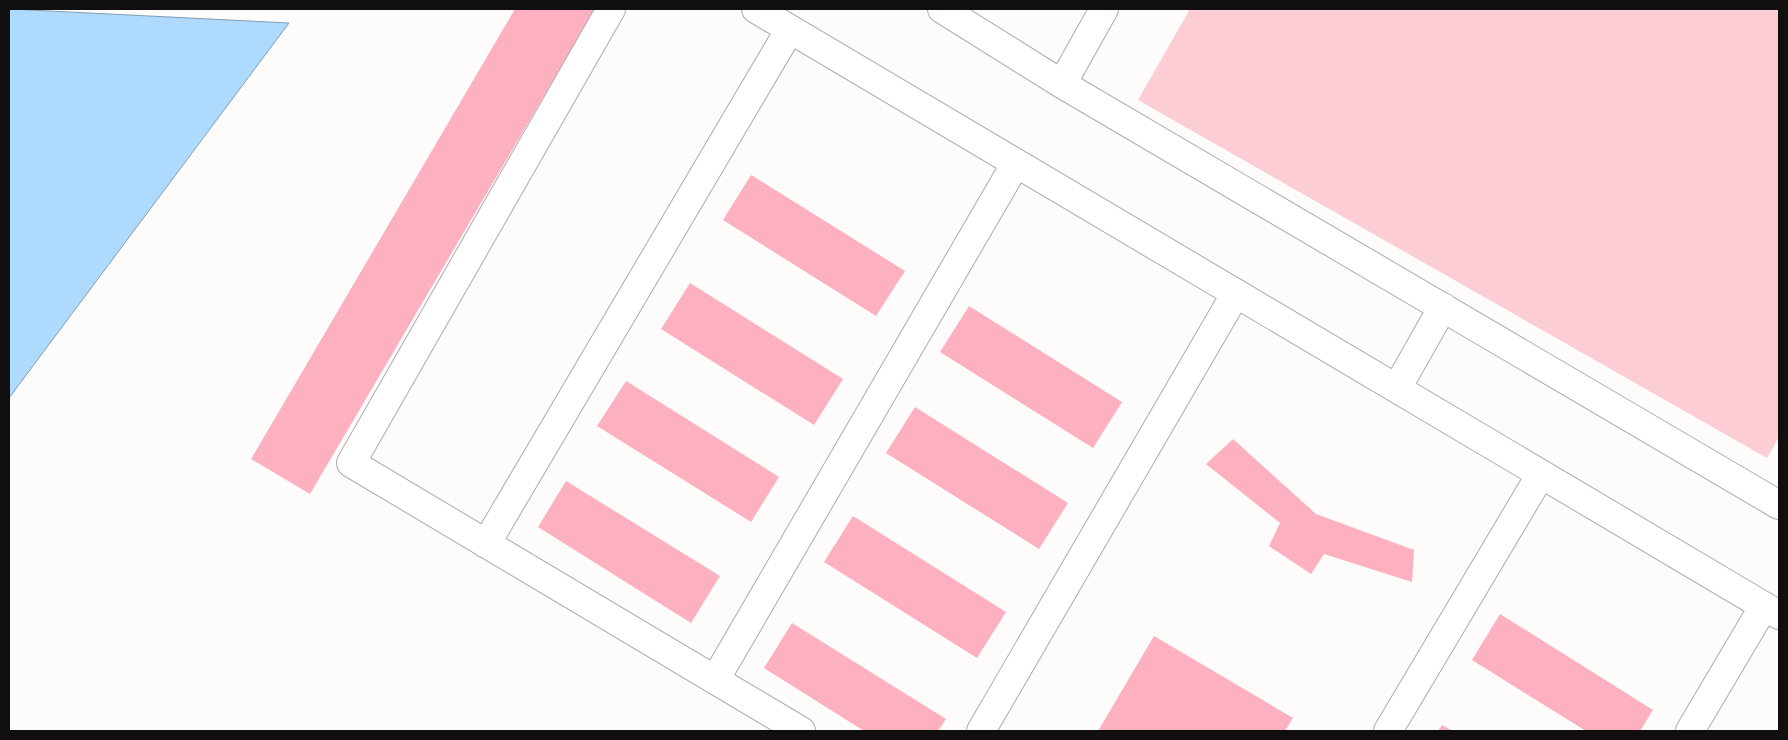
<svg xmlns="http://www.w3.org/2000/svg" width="1788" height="740" viewBox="0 0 1788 740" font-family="'PT Sans',sans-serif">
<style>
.green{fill:#fccdd5}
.water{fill:#aedafe;stroke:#7f9db6}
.building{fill:#fdb1c0}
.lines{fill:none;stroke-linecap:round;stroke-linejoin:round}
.minor-casing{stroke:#b2aaab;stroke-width:30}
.minor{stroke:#fff;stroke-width:28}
</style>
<rect width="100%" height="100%" fill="#fefbfb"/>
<path class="green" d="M1190,9h589v428l-12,21 -629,-358z"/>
<path class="water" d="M9,9l280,14 -280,375z"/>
<path class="building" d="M515,9h80l-285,485 -59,-35z
M751,175l154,96 -29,45 -153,-96z
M690,283l153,96 -29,46 -153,-96z
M969,306l153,96 -29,46 -153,-96z
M626,381l153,96 -28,45 -154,-96z
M915,407l153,96 -29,46 -153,-96z
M1233,439l83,75 98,36 -2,32 -88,-28 -13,20 -42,-28 11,-23 -74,-59z
M566,481l154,95 -29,47 -153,-96z
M853,516l153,96 -29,46 -153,-96z
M1500,614l153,96 -13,21h-54l-114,-71z
M792,623l154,96 -8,12h-74l-100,-63z
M1154,636l139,82 -8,13h-187z
M1442,725l11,6h-15z"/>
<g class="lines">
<g class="minor-casing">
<path id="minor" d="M611,9l-260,454 450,268
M756,9l1023,606
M942,9l120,75 717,421
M1062,84l42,-75
M1397,388l46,-81
M486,544l304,-515
M715,680l301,-517
M981,731l255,-438
M1388,731l153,-257
M1690,731l74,-125"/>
</g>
<use href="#minor" class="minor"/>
</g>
<rect width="1788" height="740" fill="none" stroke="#110e0f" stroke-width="20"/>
</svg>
